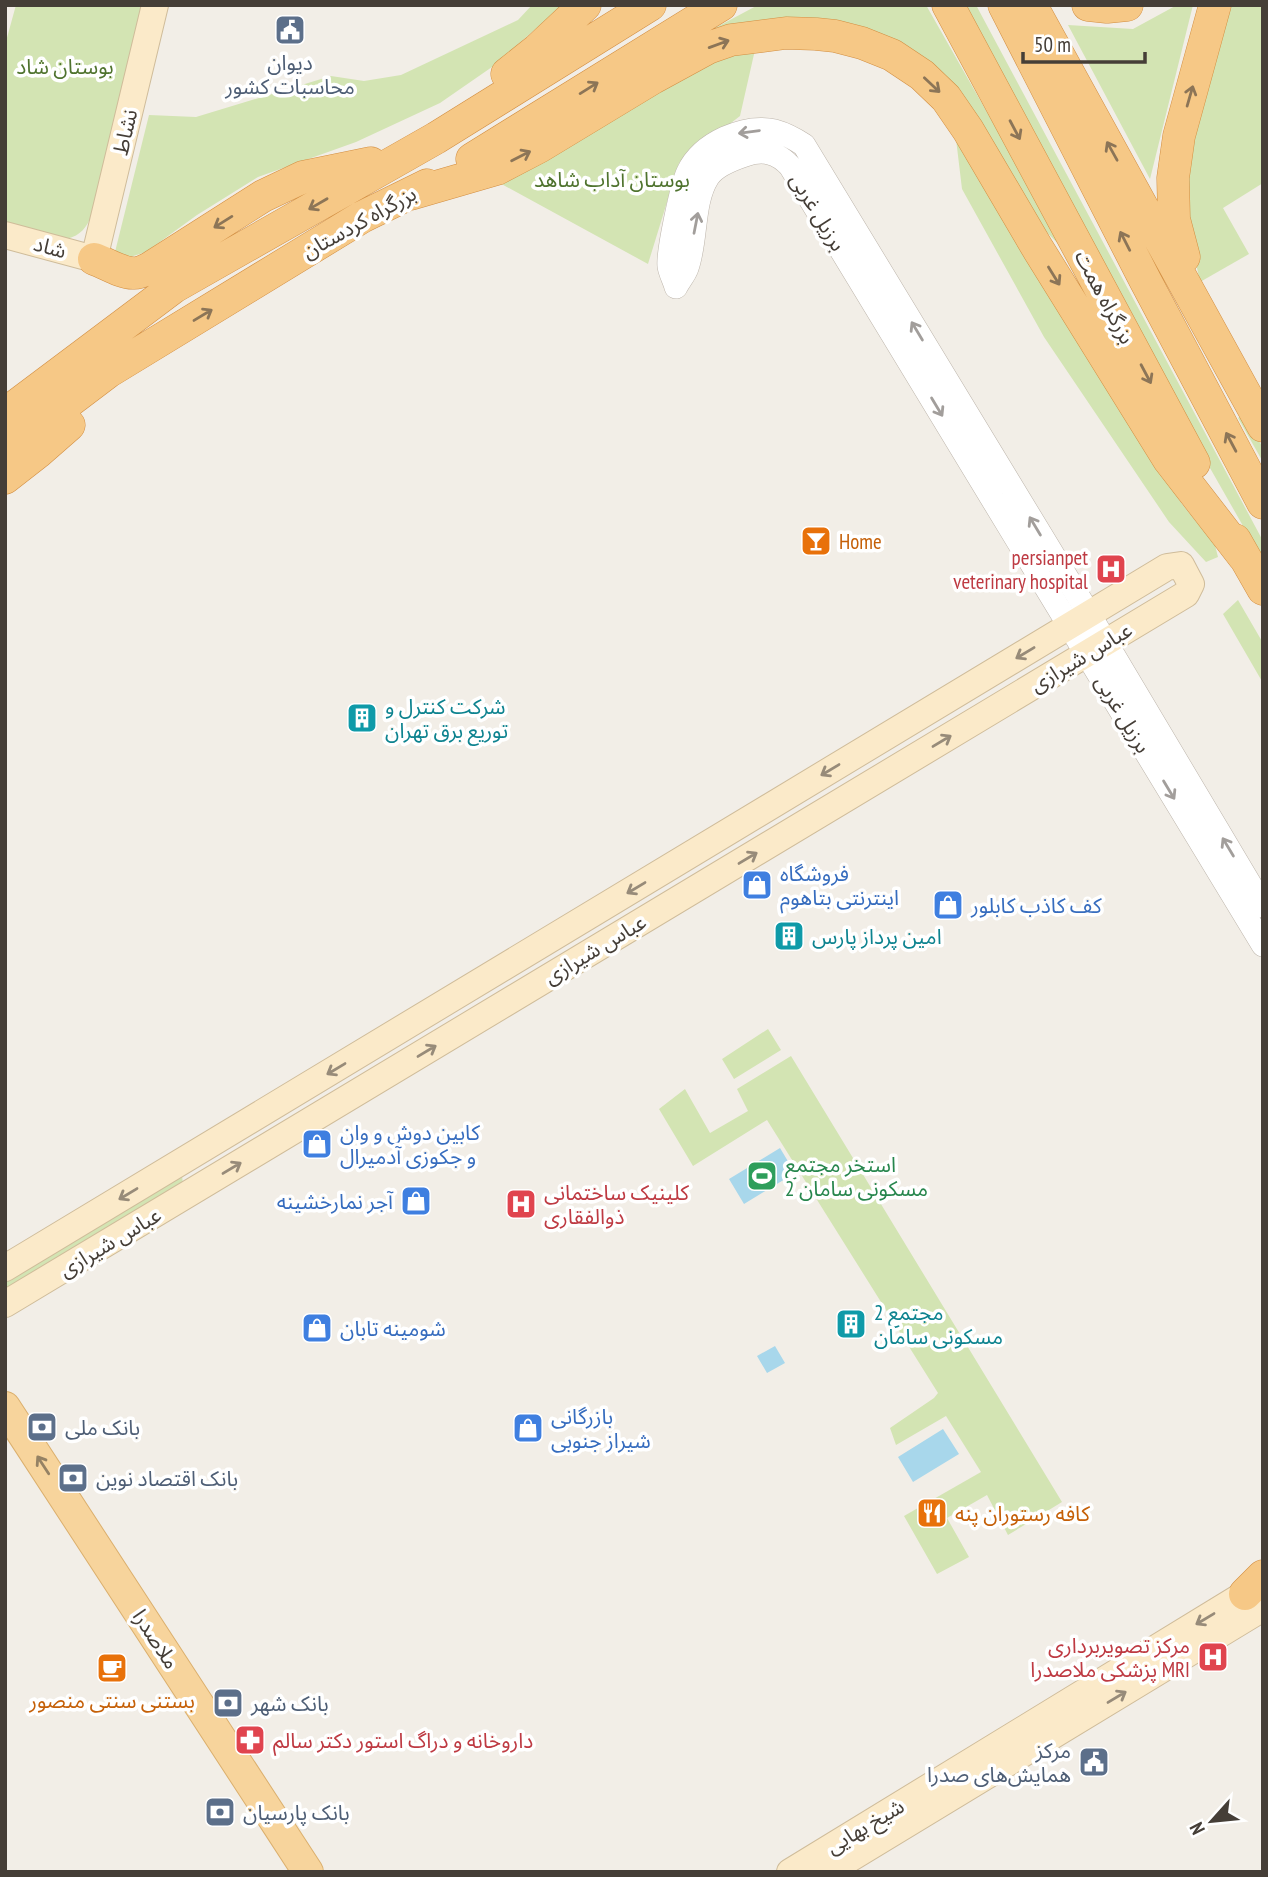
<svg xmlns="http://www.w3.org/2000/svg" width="1268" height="1877" viewBox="0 0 1268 1877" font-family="'PT Sans Narrow','Noto Sans Arabic',sans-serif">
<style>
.green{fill:#d3e4b3}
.water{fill:#a8d7eb}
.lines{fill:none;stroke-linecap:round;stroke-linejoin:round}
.tertiary-casing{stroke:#bdb5ab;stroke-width:24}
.secondary-casing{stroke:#cfbc9a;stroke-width:28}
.primary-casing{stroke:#dbaf6d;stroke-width:32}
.trunk-casing{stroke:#d28e42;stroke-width:33}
.tertiary{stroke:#fff;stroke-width:23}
.secondary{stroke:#fbeac9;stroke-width:26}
.primary{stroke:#f7d49c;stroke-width:30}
.trunk{stroke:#f6c886;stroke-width:32}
.oneway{stroke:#8c7557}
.oneway2{stroke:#a29e9b}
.oneway3{stroke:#978b79}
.oneway4{stroke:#958264}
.labels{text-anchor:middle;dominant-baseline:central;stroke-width:7;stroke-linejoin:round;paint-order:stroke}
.service-label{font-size:21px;fill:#4e5e75;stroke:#fff;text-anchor:start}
.park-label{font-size:21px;fill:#4f732e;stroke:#fff}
.street-label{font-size:21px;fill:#453e37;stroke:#fff}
.food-label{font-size:21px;fill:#c56008;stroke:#fff;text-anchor:start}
.health-label{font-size:21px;fill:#be3a42;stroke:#fff;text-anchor:end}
.culture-label{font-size:21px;fill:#0d838f;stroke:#fff;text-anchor:start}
.shop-label{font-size:21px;fill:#366cbe;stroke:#fff;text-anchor:start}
.leisure-label{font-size:21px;fill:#27864d;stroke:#fff;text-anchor:start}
</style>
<rect width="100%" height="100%" fill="#f2eee7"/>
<path class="green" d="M16,5h126l-50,210c-6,13 -11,20 -25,24l-62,-17v-177z
M532,5h31l-71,62 -52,36 -84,39 -98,35 -61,38 -51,37 -22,7 -10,-3 35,-141 47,2 135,-41 33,5 37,-6 117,-55z
M758,5h168l141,248 -33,-34 -148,-179 -214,11z
M964,5h12l287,536v20l-61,-107z
M1177,5h16l-43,174 -82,-154 65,4z
M1225,5h38v178l-40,25 26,46 -49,28 -15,-70 4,-73z
M757,41l-17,75 -61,47 -31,101 -152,-83 203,-121z
M956,139l163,269 63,96 33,41 3,12 -12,5 -37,-40 -125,-185 -82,-148z
M1244,414l19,34v14l-25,-44z
M1238,600l25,43v40l-40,-69z
M768,1029l13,21 -47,29 -12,-20z
M791,1056l271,446 -54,33 -21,-40 -40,23 22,39 -32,17 -33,-58 77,-44 -35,-56 -50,29 -6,-17 44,-30 4,-5 -171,-273 -74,46 -34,-57 26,-20 25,44 38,-22 -11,-22z
M182,1176l1,8 -178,110v-17z"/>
<path class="water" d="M780,1148l15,25 -51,31 -15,-25z
M775,1346l10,17 -18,10 -10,-17z
M943,1429l16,25 -46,28 -15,-25z"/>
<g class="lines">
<g class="tertiary-casing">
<path id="tertiary" d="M676,287c-2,-7 -6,-14 -7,-21 -2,-12 13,-82 19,-94 14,-29 56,-48 87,-41 11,3 20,8 29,14l285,469 174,292
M676,287c3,-6 9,-13 11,-19 10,-27 5,-66 21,-91 7,-11 25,-18 37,-22 18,-6 32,-3 45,11l473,779"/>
</g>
<g class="secondary-casing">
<path id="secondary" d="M5,235l89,24 61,-254
M5,1268l1162,-701 14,-2 10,19 -5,10 -1181,710
M790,1872l471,-288
M828,1872l435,-264"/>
</g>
<g class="primary-casing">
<path id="primary" d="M5,1407l303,465"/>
</g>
<g class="trunk-casing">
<path id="trunk" d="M948,5l246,458
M1004,5l141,275 118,223
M1031,5l232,421
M1088,5l19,2 20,-2
M507,74l30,-24 48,-45
M472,159l249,-154
M411,194l86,-25 42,-22 114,-69 55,-30 23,-8 55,-7 30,1 19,2 27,7 30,12 30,20 24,23 22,32 70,119 131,211 75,97
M1184,257l-10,-38 -1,-41 6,-42 36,-131
M94,259c12,4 27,14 39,14 6,1 12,-3 17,-5l113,-72 40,-19 68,-14
M5,414l169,-127 262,-149 214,-133
M5,450l103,-78 254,-155 65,-32
M5,478l32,-25 32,-28
M1235,540l28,49
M1245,1594l18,-18"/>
</g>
<use href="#tertiary" class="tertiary"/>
<use href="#secondary" class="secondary"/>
<use href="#primary" class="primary"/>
<use href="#trunk" class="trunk"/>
</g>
<defs><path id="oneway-shaft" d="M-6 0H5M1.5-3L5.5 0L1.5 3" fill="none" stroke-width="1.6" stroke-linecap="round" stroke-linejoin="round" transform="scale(1.75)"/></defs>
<g class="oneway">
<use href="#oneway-shaft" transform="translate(719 44) rotate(-20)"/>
<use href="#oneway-shaft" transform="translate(932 85) rotate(43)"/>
<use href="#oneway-shaft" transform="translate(589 88) rotate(-32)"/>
<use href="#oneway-shaft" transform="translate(1190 96) rotate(-74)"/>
<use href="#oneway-shaft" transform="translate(1015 130) rotate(62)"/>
<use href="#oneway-shaft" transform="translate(1112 151) rotate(-119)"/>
<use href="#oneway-shaft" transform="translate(521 156) rotate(-27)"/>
<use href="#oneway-shaft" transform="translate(318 204) rotate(150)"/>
<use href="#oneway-shaft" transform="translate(223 222) rotate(148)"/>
<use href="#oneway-shaft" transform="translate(1125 241) rotate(-117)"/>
<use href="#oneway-shaft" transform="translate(1054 276) rotate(58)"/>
<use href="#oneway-shaft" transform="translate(203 315) rotate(-31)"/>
<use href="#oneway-shaft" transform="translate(1146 374) rotate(62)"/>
<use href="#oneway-shaft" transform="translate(1231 442) rotate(-118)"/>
</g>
<g class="oneway2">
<use href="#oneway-shaft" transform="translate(749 132) rotate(172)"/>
<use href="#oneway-shaft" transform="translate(696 223) rotate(-79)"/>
<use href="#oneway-shaft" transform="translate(917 331) rotate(-121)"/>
<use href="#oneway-shaft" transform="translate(937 407) rotate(59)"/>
<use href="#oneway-shaft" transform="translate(1035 526) rotate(-121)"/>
<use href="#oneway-shaft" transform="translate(1169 790) rotate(59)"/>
<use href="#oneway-shaft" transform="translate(1228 847) rotate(-121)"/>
</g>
<g class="oneway3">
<use href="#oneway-shaft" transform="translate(1025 653) rotate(149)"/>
<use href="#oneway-shaft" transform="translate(942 741) rotate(-31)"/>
<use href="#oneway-shaft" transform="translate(830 770) rotate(149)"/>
<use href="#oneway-shaft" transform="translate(748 858) rotate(-31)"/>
<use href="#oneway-shaft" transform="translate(636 888) rotate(149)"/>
<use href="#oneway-shaft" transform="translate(427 1051) rotate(-31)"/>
<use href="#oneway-shaft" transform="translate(336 1069) rotate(149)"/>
<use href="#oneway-shaft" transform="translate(232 1168) rotate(-31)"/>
<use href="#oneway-shaft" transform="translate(128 1194) rotate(149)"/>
<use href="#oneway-shaft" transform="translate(1205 1619) rotate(149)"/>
<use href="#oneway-shaft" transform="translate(1117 1697) rotate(-31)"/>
</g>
<use class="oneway4" href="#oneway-shaft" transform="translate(43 1465) rotate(-123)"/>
<defs>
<g id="civic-square" transform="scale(1.575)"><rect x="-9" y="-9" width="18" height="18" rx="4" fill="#5c6f8a" stroke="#fff"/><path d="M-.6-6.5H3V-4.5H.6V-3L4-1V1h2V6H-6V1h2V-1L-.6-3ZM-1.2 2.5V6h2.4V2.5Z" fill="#fff"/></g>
<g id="bar-square" transform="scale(1.575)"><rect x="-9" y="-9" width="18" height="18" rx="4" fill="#e8710a" stroke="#fff"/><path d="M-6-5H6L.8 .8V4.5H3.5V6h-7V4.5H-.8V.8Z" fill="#fff"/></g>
<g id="hospital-square" transform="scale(1.575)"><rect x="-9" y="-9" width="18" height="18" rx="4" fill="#e0444e" stroke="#fff"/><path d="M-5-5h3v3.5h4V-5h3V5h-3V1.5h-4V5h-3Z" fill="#fff"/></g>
<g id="building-square" transform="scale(1.575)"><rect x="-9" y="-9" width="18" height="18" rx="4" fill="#0f9aa8" stroke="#fff"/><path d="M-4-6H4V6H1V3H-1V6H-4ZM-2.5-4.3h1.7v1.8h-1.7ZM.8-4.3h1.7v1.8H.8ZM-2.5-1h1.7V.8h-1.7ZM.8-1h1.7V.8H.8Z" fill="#fff"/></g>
<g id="shop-square" transform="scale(1.575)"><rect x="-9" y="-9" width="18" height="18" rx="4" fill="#3f7fe0" stroke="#fff"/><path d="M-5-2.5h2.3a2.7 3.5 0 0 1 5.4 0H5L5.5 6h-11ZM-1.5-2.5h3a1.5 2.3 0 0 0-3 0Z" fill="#fff"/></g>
<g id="stadium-square" transform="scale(1.575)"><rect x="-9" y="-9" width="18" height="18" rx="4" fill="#2e9e5b" stroke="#fff"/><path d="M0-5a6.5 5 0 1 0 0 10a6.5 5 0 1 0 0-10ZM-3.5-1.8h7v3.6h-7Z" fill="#fff"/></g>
<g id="bank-square" transform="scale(1.575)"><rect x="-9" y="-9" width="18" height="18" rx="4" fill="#5c6f8a" stroke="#fff"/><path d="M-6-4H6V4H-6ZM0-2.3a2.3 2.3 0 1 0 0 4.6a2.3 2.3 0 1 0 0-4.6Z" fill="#fff"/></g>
<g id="restaurant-square" transform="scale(1.575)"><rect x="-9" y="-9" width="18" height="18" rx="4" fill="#e8710a" stroke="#fff"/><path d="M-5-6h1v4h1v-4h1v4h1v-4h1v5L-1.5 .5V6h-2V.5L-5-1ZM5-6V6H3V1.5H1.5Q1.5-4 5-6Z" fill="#fff"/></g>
<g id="cafe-square" transform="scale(1.575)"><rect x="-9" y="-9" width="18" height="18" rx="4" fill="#e8710a" stroke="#fff"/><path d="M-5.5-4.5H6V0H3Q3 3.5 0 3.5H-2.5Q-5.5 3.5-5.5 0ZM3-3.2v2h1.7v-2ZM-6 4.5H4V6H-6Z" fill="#fff"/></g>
<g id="pharmacy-square" transform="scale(1.575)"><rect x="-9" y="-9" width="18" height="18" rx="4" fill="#e0444e" stroke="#fff"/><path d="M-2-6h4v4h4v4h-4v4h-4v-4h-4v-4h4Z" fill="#fff"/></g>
</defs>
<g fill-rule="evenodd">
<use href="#civic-square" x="290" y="30"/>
<use href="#bar-square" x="816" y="541"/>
<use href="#hospital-square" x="1111" y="569"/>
<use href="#building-square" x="362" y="718"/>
<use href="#shop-square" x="757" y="885"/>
<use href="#shop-square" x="948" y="905"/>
<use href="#building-square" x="789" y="936"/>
<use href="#shop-square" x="317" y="1144"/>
<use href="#stadium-square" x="762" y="1176"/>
<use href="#shop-square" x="416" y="1201"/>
<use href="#hospital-square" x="521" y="1204"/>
<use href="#building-square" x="851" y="1324"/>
<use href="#shop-square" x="317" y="1328"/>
<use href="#bank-square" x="42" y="1427"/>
<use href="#shop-square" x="528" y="1428"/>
<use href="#bank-square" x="73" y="1478"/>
<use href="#restaurant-square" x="932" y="1513"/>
<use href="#hospital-square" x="1213" y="1657"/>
<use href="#cafe-square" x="112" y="1668"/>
<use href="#bank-square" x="228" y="1703"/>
<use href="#pharmacy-square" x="250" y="1740"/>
<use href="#civic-square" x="1094" y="1762"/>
<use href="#bank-square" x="220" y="1812"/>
</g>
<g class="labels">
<g class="service-label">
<text x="290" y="62" text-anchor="middle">دیوان<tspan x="290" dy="24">محاسبات کشور</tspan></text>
<text x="65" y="1427">بانک ملی</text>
<text x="96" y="1478">بانک اقتصاد نوین</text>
<text x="251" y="1703">بانک شهر</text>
<text x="1071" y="1750" text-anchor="end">مرکز<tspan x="1071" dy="24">همایش‌های صدرا</tspan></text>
<text x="243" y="1812">بانک پارسیان</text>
</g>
<g class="park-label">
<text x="65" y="66">بوستان شاد</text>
<text x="612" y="179">بوستان آداب شاهد</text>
</g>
<g class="street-label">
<text transform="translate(125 132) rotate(-77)">نشاط</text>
<text transform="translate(818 212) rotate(59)">برزیل غربی</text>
<text transform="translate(359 222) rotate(-29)">بزرگراه کردستان</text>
<text transform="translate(50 247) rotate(15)">شاد</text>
<text transform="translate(1105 297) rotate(62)">بزرگراه همت</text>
<text transform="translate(1081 657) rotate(-31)">عباس شیرازی</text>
<text transform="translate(1123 714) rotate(59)">برزیل غربی</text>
<text transform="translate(595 949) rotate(-31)">عباس شیرازی</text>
<text transform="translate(110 1242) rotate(-31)">عباس شیرازی</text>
<text transform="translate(156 1639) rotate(57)">ملاصدرا</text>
<text transform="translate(865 1826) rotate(-31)">شیخ بهایی</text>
</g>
<g class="food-label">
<text x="839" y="541">Home</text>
<text x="955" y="1513">کافه رستوران پنه</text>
<text x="112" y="1700" text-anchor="middle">بستنی سنتی منصور</text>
</g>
<g class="health-label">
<text x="1088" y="557">persianpet<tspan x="1088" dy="24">veterinary hospital</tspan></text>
<text x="544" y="1192" text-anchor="start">کلینیک ساختمانی<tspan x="544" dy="24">ذوالفقاری</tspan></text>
<text x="1190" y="1645">مرکز تصویربرداری<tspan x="1190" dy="24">پزشکی ملاصدرا MRI</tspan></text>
<text x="273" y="1740" text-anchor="start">داروخانه و دراگ استور دکتر سالم</text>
</g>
<g class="culture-label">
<text x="385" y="706">شرکت کنترل و<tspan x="385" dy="24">توریع برق تهران</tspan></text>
<text x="812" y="936">امین پرداز پارس</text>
<text x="874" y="1312">2 مجتمع<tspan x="874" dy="24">مسکونی سامان</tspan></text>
</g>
<g class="shop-label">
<text x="780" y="873">فروشگاه<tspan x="780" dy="24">اينترنتی بتاهوم</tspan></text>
<text x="971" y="905">کف کاذب کابلور</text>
<text x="340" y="1132">کابین دوش و وان<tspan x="340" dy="24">و جکوزی آدمیرال</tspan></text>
<text x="393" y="1201" text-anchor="end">آجر نمارخشینه</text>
<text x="340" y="1328">شومینه تابان</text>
<text x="551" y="1416">بازرگانی<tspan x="551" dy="24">شیراز جنوبی</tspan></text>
</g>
<g class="leisure-label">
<text x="785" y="1164">استخر مجتمع<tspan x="785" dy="24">مسکونی سامان 2</tspan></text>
</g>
</g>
<rect width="1268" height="1877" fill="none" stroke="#453e37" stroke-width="14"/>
<g transform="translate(1212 1821) rotate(243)" stroke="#ffffff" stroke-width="5" paint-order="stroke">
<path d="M0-5L12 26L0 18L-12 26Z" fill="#453e37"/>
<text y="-10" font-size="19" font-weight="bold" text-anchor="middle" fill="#453e37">N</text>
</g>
<path d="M1023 52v10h122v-10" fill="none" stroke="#453e37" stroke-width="3.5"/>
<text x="1034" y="52" font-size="21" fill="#453e37" stroke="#ffffff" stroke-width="5" paint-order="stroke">50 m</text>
</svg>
